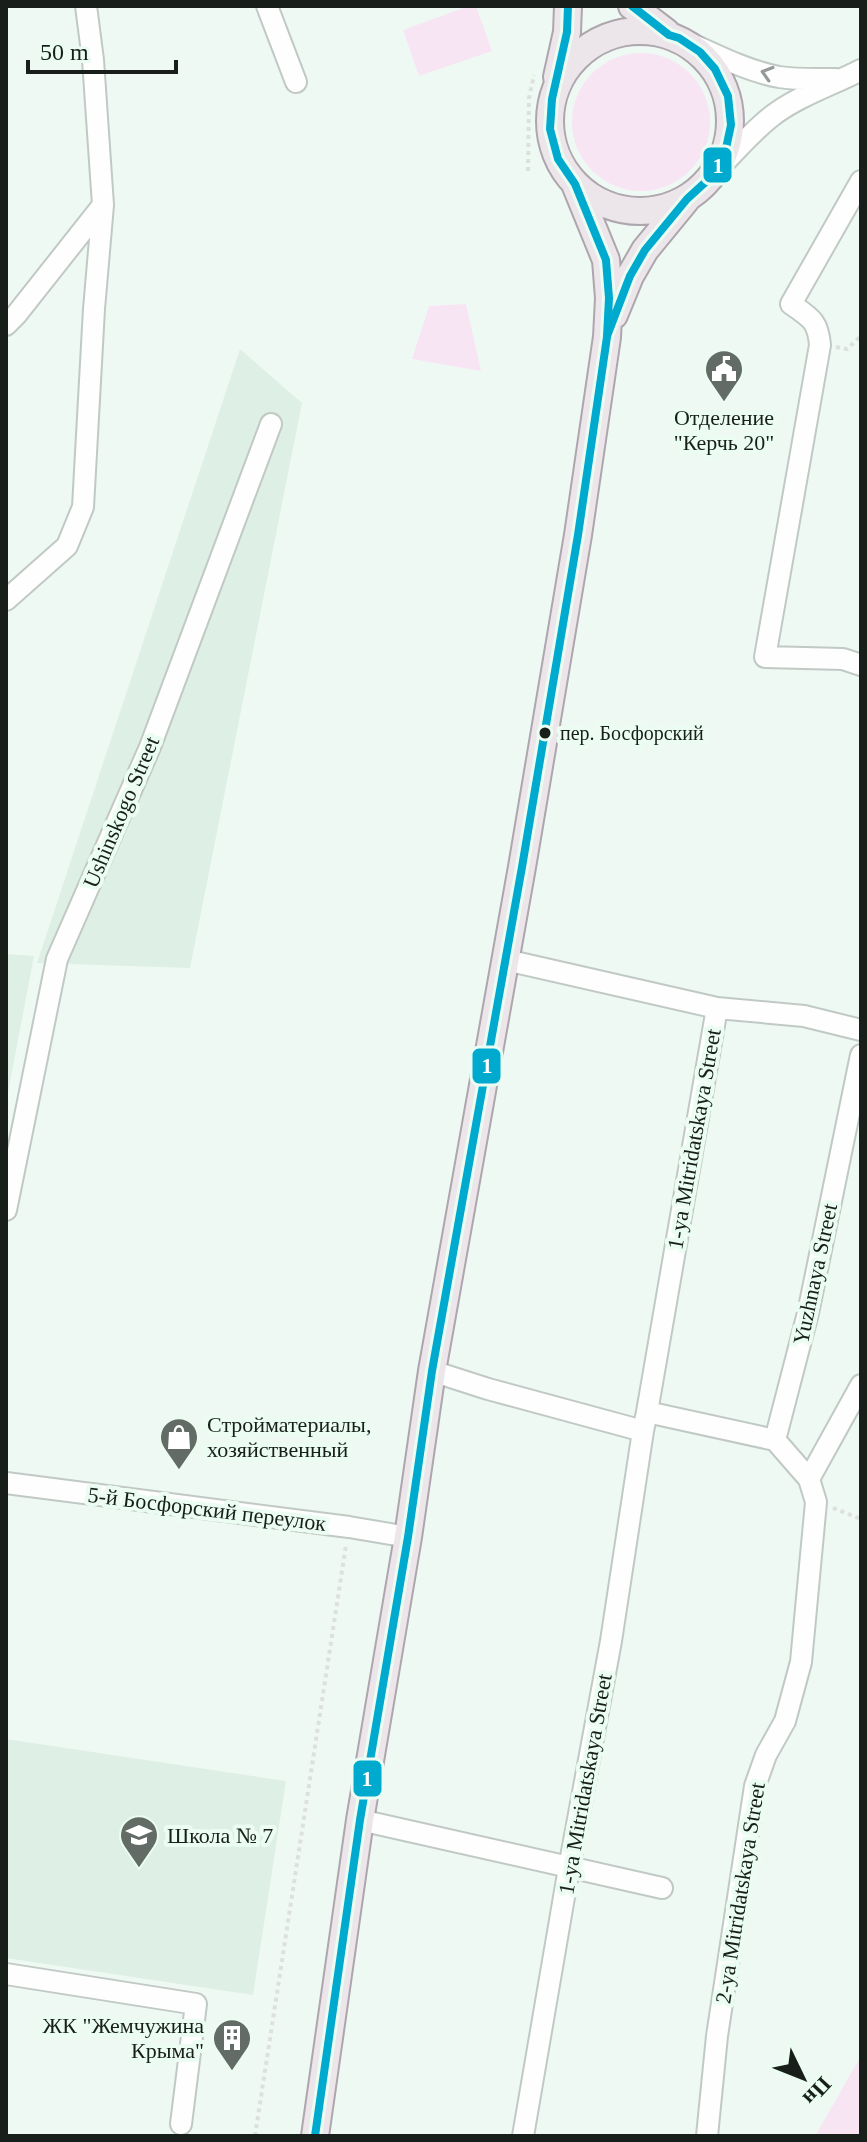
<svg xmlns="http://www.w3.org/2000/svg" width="867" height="2142" viewBox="0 0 867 2142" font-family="'Times New Roman',serif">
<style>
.built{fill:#deefe5}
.green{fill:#f8e5f4}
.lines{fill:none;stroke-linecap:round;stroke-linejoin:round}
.minor-casing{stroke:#c1c9c5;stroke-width:24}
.major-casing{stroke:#ada6ad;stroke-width:30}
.path{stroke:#dce0de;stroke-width:4;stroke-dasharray:4 4;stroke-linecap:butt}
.minor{stroke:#fdfefd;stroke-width:20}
.major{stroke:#ece5ea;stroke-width:26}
.bus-1-casing{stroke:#ebfdf2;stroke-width:14}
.bus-1{stroke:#00a9ce;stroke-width:8}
.oneway{stroke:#969a97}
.bus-dot{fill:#181f1b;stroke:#ebfdf2;stroke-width:3}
.labels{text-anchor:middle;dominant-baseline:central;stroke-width:8;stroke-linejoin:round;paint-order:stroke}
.bus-label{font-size:20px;fill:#181f1b;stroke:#ebfdf2;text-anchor:start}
.poi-label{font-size:22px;fill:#181f1b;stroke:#ebfdf2;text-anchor:start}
.street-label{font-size:22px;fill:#181f1b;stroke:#ebfdf2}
.line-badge{stroke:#ebfdf2;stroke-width:3}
.badge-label{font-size:22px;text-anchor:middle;font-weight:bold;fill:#fff}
</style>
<rect width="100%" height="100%" fill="#eff9f3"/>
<path class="built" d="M240,349l62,54 -112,565 -153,-5z
M6,954l28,2 -28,147z
M6,1739l280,42 -33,214 -247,-37z"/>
<path class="green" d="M469,6h7l16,45 -73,25 -16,-46z
M572 122a69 69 0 1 1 138 0a69 69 0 1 1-138 0Z
M466,304l15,67 -69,-12 17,-53z
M861,2056v80h-46z"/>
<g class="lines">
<g class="minor-casing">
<path id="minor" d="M267,6l29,76
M679,38c31,14 67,33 100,39 19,3 38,2 57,2
M710,178c20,-21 39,-44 62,-62 26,-20 60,-31 89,-46
M861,181l-70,123c20,14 27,17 29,41l-55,312 78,2 18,6
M6,325l10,-10 87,-110
M6,600l61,-54 16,-39 11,-198 9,-104 -10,-145 -7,-54
M506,960l211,48 87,8 57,14
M6,1210l51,-251 93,-212 121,-323
M432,1371l56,18 155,42 4,-19 128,28
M647,1412l70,-404
M809,1479l-34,-39 33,-127 53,-258
M6,1483l343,44 59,10
M360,1820l302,68
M6,1974l190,30 -15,120
M523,2136l46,-268 42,-227 32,-210
M707,2136l10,-100 38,-250 11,-31 19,-34 16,-59 15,-160 -7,-23 52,-94"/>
</g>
<g class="major-casing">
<path id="major" d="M632,6l34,26
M550 121a90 90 0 1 1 180 0a90 90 0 1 1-180 0Z
M557,77l10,-45 1,-26
M614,315l16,-39 15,-26 41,-50
M315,2136l45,-316 48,-283 24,-166 90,-504 56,-332 29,-198 2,-39 -3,-38 -31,-76"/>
</g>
<path class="path" d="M528,171l1,-73 5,-23
M836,347l11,2 14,-13
M833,1508l28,11
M255,2136l91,-591"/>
<use href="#minor" class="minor"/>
<use href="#major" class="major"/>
<g class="bus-1-casing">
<path id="bus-1" d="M607,336l23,-60 15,-26 42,-51 23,-21 15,-25 6,-28 -3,-29 -13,-27 -15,-17 -21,-14 -10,-3 -37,-29
M315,2136l45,-316 48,-283 24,-166 90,-504 56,-332 29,-198 2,-39 -3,-38 -31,-76 -17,-25 -8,-30 2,-30 15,-67 1,-26"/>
</g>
<use href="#bus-1" class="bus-1"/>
</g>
<defs><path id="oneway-chevron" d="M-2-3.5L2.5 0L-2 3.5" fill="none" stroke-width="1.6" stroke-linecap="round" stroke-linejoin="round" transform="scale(2)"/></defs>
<use class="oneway" href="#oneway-chevron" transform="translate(767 73) rotate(-163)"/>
<defs>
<g id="civic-pin" transform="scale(2)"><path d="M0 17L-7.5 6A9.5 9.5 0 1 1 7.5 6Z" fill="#636b67" stroke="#ebfdf2"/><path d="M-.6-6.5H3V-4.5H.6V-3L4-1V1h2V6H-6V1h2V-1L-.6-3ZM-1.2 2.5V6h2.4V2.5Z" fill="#fff"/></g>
<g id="shop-pin" transform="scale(2)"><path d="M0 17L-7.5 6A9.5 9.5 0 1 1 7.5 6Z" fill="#636b67" stroke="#ebfdf2"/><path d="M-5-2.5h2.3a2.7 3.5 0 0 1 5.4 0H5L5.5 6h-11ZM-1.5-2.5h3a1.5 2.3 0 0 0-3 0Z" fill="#fff"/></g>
<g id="school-pin" transform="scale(2)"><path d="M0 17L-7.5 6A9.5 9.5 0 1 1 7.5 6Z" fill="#636b67" stroke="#ebfdf2"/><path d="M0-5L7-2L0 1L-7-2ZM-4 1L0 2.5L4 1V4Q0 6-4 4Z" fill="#fff"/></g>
<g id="building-pin" transform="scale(2)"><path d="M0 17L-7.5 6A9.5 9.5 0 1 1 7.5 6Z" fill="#636b67" stroke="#ebfdf2"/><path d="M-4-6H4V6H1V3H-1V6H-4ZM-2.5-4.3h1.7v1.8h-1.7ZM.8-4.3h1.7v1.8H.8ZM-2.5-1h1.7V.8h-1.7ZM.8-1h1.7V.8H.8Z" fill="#fff"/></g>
</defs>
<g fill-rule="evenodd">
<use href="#civic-pin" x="724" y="369"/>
<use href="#shop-pin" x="179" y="1437"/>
<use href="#school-pin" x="139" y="1835"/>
<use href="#building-pin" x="232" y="2038"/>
</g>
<circle class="bus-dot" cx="545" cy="733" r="7"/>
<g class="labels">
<g class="bus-label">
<text x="560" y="733">пер. Босфорский</text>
</g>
<g class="poi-label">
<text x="724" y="417" text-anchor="middle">Отделение<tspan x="724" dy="25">"Керчь 20"</tspan></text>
<text x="207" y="1424">Стройматериалы,<tspan x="207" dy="25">хозяйственный</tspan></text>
<text x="167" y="1835">Школа № 7</text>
<text x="204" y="2025" text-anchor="end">ЖК "Жемчужина<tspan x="204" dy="25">Крыма"</tspan></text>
</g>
<g class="street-label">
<text transform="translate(121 812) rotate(-67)">Ushinskogo Street</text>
<text transform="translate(694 1139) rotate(-80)">1-ya Mitridatskaya Street</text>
<text transform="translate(815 1274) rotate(-78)">Yuzhnaya Street</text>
<text transform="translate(207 1509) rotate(7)">5-й Босфорский переулок</text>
<text transform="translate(585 1784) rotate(-80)">1-ya Mitridatskaya Street</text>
<text transform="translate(740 1893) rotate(-81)">2-ya Mitridatskaya Street</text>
</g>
</g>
<g class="line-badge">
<rect x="702" y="146" width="31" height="38" rx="8" fill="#00a9ce"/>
<rect x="471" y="1047" width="31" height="38" rx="8" fill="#00a9ce"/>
<rect x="352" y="1759" width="31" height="39" rx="8" fill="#00a9ce"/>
</g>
<g class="badge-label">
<text x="718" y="173">1</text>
<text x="487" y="1073">1</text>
<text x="367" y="1786">1</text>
</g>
<rect width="867" height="2142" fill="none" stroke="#181f1b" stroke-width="16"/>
<g transform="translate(803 2078) rotate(133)" stroke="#ebfdf2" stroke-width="6" paint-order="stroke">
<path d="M0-6L14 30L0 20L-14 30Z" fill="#181f1b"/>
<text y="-12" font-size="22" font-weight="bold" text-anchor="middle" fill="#181f1b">Пн</text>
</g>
<path d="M28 60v12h148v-12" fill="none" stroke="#181f1b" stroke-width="4"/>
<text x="40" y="60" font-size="24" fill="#181f1b" stroke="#ebfdf2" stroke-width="6" paint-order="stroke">50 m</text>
</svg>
